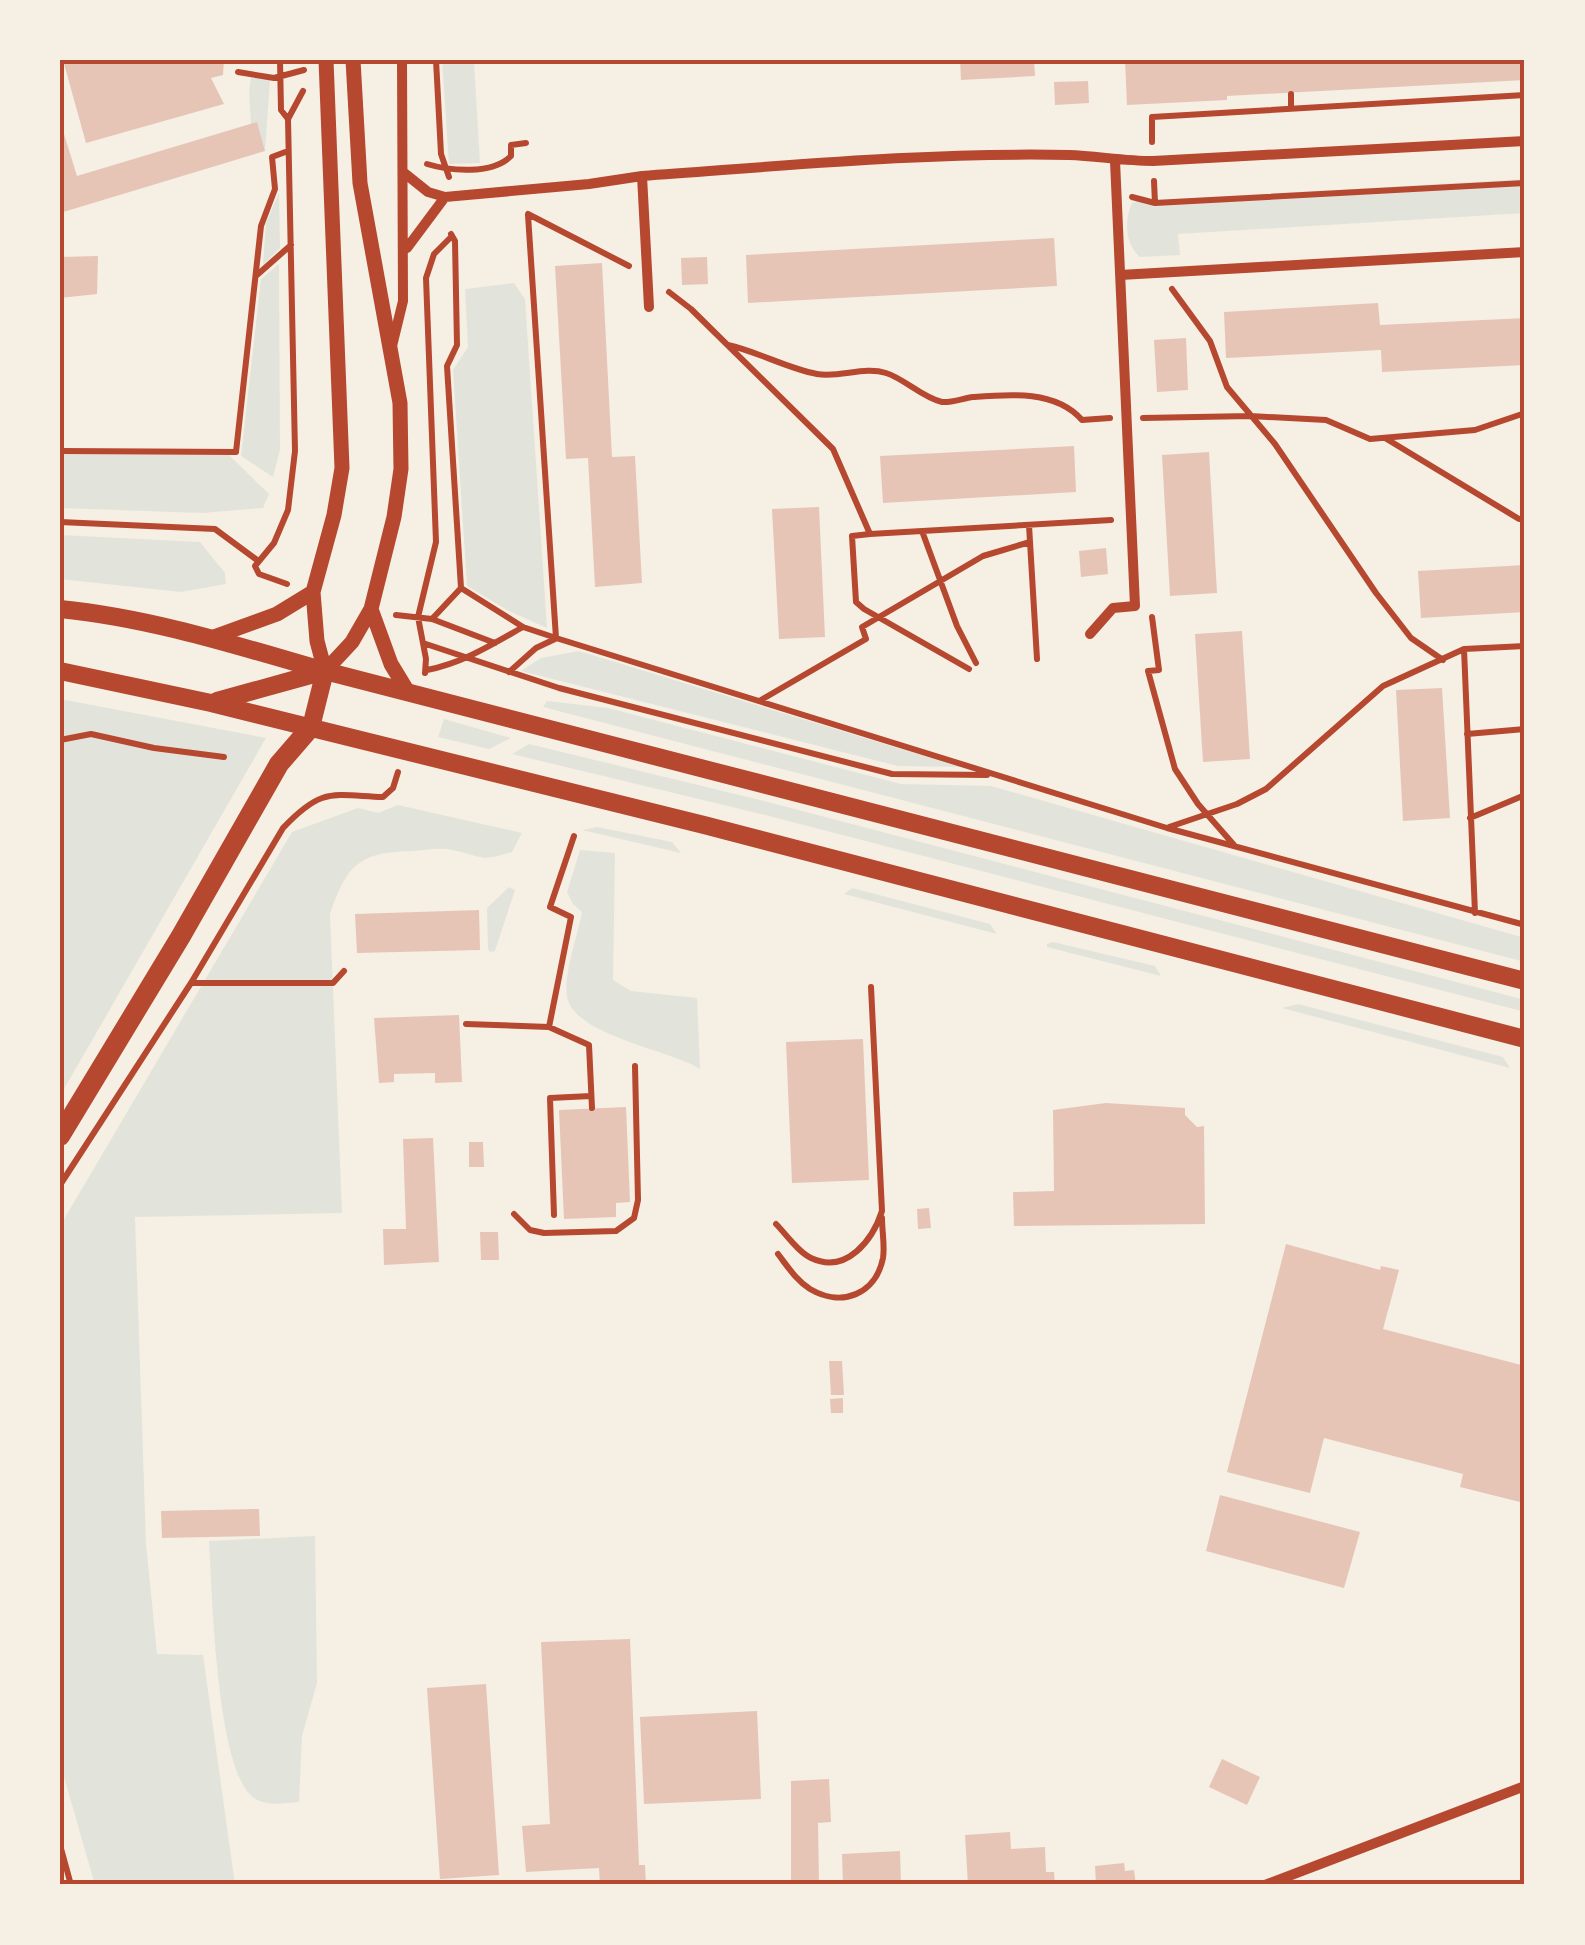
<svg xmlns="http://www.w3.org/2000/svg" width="1585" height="1945" viewBox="0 0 1585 1945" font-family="'Source Sans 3',sans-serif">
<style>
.green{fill:#e2e4dc}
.building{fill:#e6c5b7}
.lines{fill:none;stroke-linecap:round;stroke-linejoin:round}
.path{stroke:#b5482f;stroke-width:6}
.service{stroke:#b5482f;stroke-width:6}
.minor{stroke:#b5482f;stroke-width:10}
.tertiary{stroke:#b5482f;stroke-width:15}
.secondary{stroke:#b5482f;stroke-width:18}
.primary{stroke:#b5482f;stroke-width:20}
.neatline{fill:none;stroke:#b5482f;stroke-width:4}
</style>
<rect width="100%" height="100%" fill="#f6efe4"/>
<path class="green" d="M442,60l32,2 6,101 -31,1z
M251,77l19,3 -5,71 -8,-28 -6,1 -2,-32z
M1525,179v34l-347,21 2,21 -40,2c-15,-13 -16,-36 -8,-54l6,-2z
M279,193l1,55 -17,17 3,-42z
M279,264l1,186 -7,27 -32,-21 20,-177z
M514,283l11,16 22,329 -40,-18 -40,-24 -14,-216 15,-23 -3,-58z
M60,454l169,1 40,39 -6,14 -60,5 -143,-5z
M60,535l140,7 25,31 1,11 -45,8 -121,-13z
M579,651l381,116 -62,-1 -377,-95 20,-13z
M60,699l206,39 -206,358z
M547,701l61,7 293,76 90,2 534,152v24l-982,-255z
M444,719l67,19 -22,11 -51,-12z
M529,744l235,57 761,199v12l-756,-196 -257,-62z
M398,805l124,28 -10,19c-35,11 -28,4 -60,-2 -11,-3 -27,0 -39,1 -53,1 -66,13 -83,63l12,299 -207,4 11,326 11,111 46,1 32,230h-140l-35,-122v-537l232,-394 66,-24 20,5z
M597,827l75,15 9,11 -99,-23z
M580,850l35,3 -2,127 18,11 66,7 3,71c-29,-19 -125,-33 -133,-72 -4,-21 11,-63 15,-85l-9,-8 -6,-12z
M509,887l6,3 -20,61 -5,1 -2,-3 -1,-41z
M852,888l138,36 7,10 -153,-40z
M1053,942l102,24 6,10 -114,-29v-3z
M1298,1004l205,53 7,11 -228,-60z
M315,1536l2,147 -15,53 -3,66c-15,1 -32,5 -45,-4 -38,-26 -42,-208 -45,-257z"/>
<path class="building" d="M63,60h161l-1,15 -12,3 13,26 -138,39z
M960,60h74l1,16 -74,4z
M1125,60h400v20l-298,16v4l-100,5z
M1088,81l1,22 -34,2 -1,-23z
M60,121l17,55 180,-54 8,29 -205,62z
M1054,238l3,48 -309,17 -2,-48z
M98,256l-1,38 -37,4v-41z
M707,257l1,27 -26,1 -1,-27z
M602,263l10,194 23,-1 7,127 -47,4 -7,-129 -22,1 -11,-193z
M1378,303l2,22 145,-7v47l-143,7 -1,-22 -155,8 -2,-46z
M1186,338l2,52 -31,2 -3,-52z
M1074,446l2,46 -193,11 -3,-47z
M1209,452l8,141 -47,3 -8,-141z
M819,507l6,130 -46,2 -7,-130z
M1106,548l2,26 -27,3 -2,-26z
M1525,565v47l-104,6 -3,-47z
M1242,631l8,128 -47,3 -8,-128z
M1442,688l8,130 -47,3 -7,-131z
M479,910l1,40 -123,3 -2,-39z
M459,1015l3,67 -27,1v-10l-41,1v8l-15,1 -5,-65z
M863,1039l6,141 -77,3 -6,-141z
M1106,1103l79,5v7l12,12 7,-1 1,98 -191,2 -1,-34 41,-1 -1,-81z
M626,1107l4,95 -14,1v14l-52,2 -5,-109z
M433,1138l6,124 -55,3 -1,-36h23l-3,-90z
M469,1142h14l1,25h-15z
M929,1208l2,20 -13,1 -1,-20z
M480,1232h18l1,28h-18z
M1286,1244l94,26 1,-4 18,4 -16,59 142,37 -1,137 -64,-16 3,-13 -139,-36 -14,55 -83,-21z
M829,1361h13l2,34h-13z
M843,1398v15h-12l-1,-14z
M1220,1495l140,37 -16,56 -138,-37z
M259,1509l1,27 -98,2 -1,-27z
M630,1639l9,226h6l1,20h-46l-1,-17 -73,4 -4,-46 28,-2 -9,-182z
M486,1684l13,191 -59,4 -13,-191z
M757,1711l4,88 -117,5 -4,-87z
M1222,1759l38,18 -13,28 -38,-18z
M829,1779l2,43 -13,1 1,62h-28v-104z
M1010,1832l1,17 34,-2 1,25h8l1,13h-87l-3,-50z
M900,1851l1,34h-58l-1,-31z
M1124,1863l1,8 9,-1 2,15h-40l-1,-19z"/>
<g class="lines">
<path class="path" d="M280,60l1,50 7,9 7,332 -7,59 -14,33 -19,23 4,8 28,10
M436,60l5,94 8,23
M238,72l36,6 30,-8
M1291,94v14
M288,119l15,-28
M1152,142v-25l373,-22
M427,164c23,7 65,11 84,-8v-11l15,-2
M1154,181l1,22 370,-20
M1132,197l23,6
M528,214l101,52
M528,215l28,423
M257,275l34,-30
M1172,289l38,52 17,46 48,57 101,149 35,45 32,22
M669,292l22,17 142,140 37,85 241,-14
M728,345c31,7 58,23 89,29 23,4 47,-8 69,-1 19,6 37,25 56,29 9,1 22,-4 31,-5 37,-3 83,-7 109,23l28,-2
M1143,418l107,-2 76,4 44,19 105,-9 50,-17
M1385,438l134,81h6
M60,451l176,1 25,-226 14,-37 -3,-32 16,-6
M60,522l155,7 42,31
M922,531l35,95 19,37
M870,534l-18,2 4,66 8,7 105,60
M1030,542l7,117
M461,588l62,39 33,11 611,190 358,97
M396,615l36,4 63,24
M1152,617l7,53 -11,1 27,98 23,35 36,41
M432,619l29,-31 -14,-222 10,-21 -2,-104 -4,-7
M423,643l136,45 333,86 95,1
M427,670c36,-7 64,-25 96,-43
M509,672l27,-24 19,-9
M425,673l1,-14 -8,-42 18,-75 -10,-264 8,-24 17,-17
M761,700l105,-61 -4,-12 121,-71 47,-14 -1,-17
M1467,734l58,-5
M60,740l31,-6 63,14 70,9
M1470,818l55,-23
M1169,827l68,-23 29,-15 117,-103 81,-37
M1475,913l-11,-264 61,-3
M193,983h140l11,-12
M466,1024l83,3 40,18 3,63
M549,1027l22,-110 -21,-10 24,-71
M60,1185l131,-202 92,-155c39,-41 48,-33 100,-31l10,-9 5,-16
M554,1215l-4,-117 41,-2
M60,1845l11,40"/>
<path class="service" d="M514,1214l16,16 14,3 72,-2 18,-13 4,-18 -3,-134
M776,1224c10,10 22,28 35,34 36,17 62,-19 71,-47l-11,-224
M778,1254c10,13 18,26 32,35 32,19 66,5 73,-31 2,-12 -1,-27 -1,-40"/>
<path class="minor" d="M403,172l25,20 17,5 144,-13 53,-8c142,-10 285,-24 427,-21 28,1 55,6 84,6l372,-20
M642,176l7,131
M407,248l38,-51
M1120,275l405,-23
M392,346l11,-45 -1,-241
M1090,634l23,-26 22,-2 -20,-445
M1265,1885l260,-99"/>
<path class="tertiary" d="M326,60l16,408 -8,47 -21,77 4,49 8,30 27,-29 19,-33 23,-92 7,-48 -1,-66 -40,-220 -7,-123
M371,609l20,55 17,28
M211,638l66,-24 36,-22"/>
<path class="secondary" d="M60,609c91,9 178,37 265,62l1200,310
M60,671l151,32 493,122 821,214
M217,701l108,-30
M311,727l14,-56"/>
<path class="primary" d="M60,1136l121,-200 98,-172 32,-37"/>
</g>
<rect width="1585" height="1945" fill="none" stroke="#f6efe4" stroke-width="125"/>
<rect x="62" y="62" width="1460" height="1820" class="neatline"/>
</svg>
